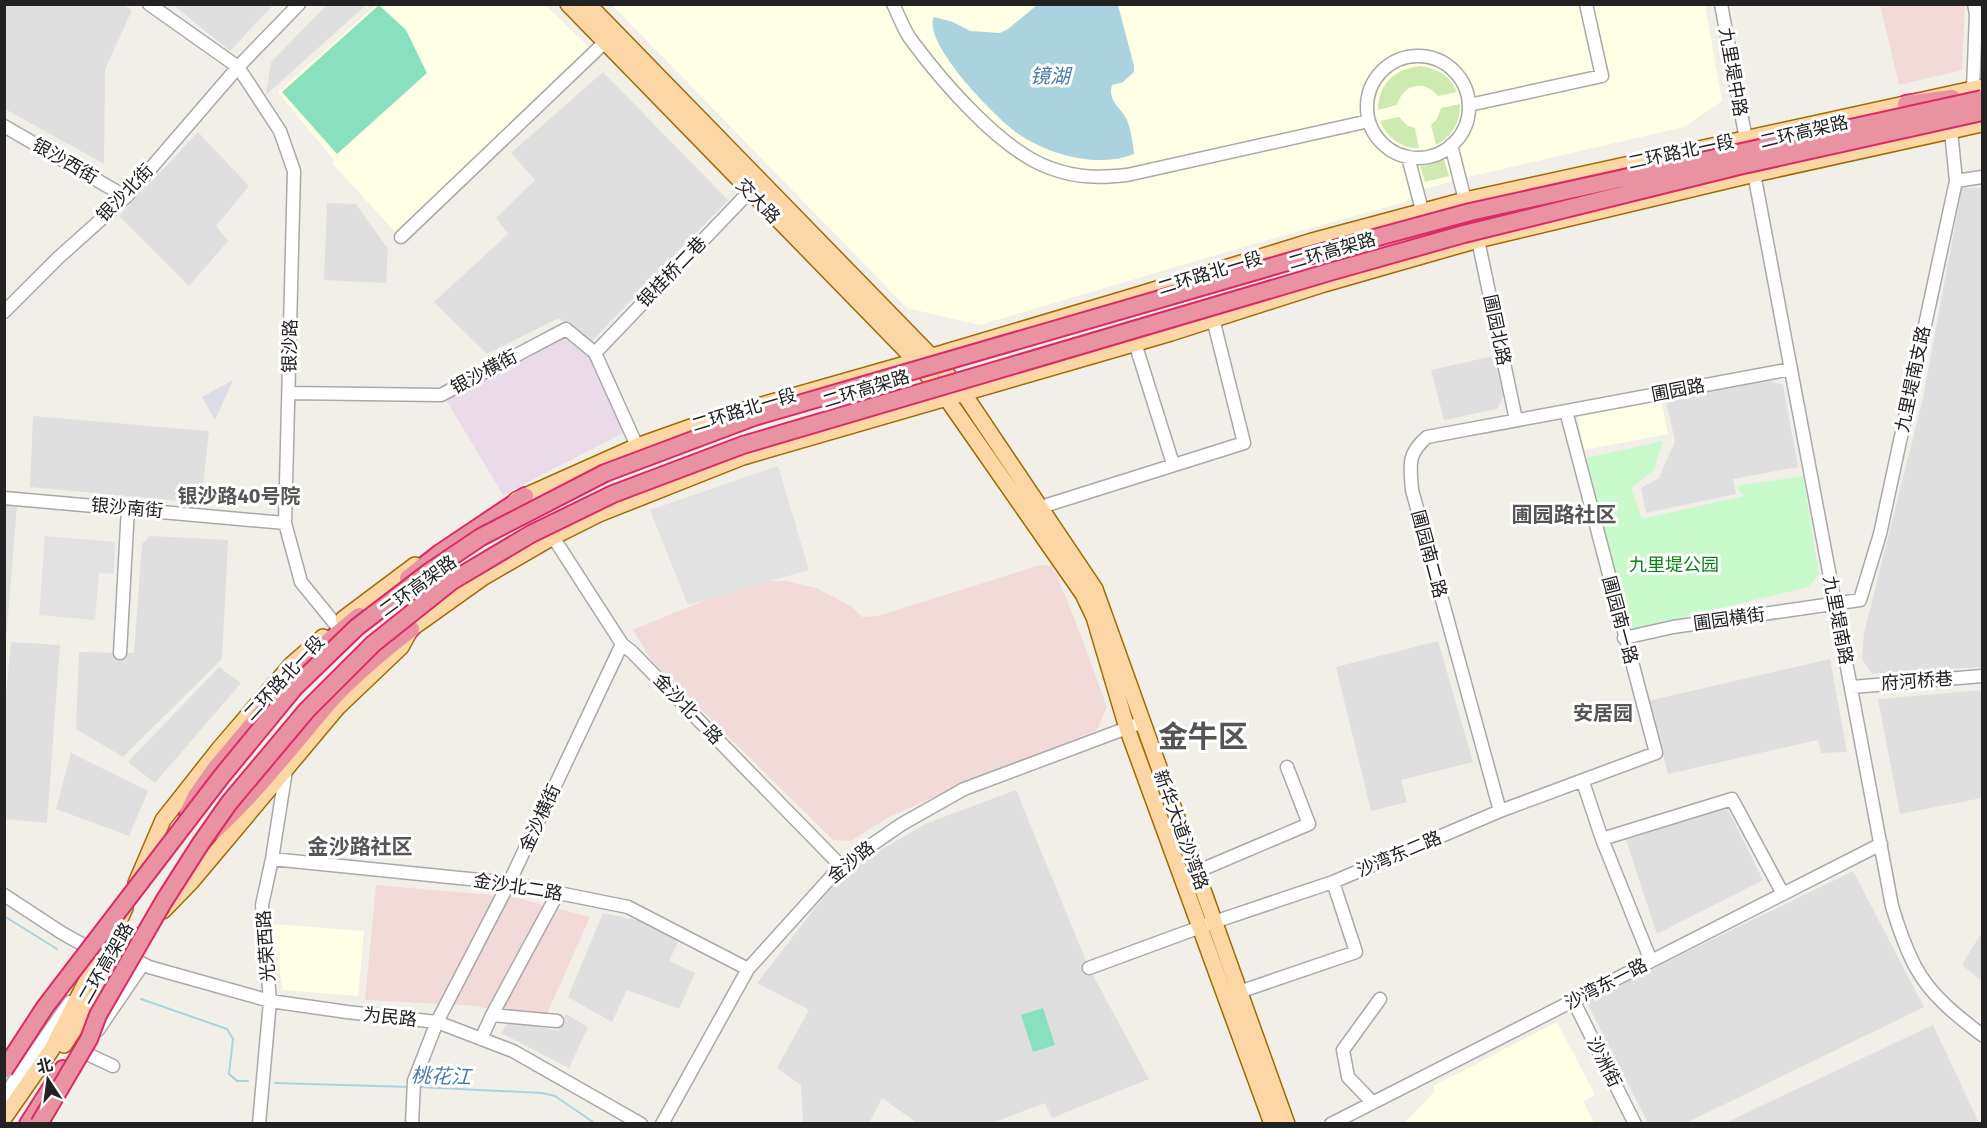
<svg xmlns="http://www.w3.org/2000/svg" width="1987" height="1128" viewBox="0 0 1987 1128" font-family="'Fira Sans','Noto Sans SC',sans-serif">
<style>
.residential{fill:#e0dfdf}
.commercial{fill:#f2dad9}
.industrial{fill:#ebdbe8}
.education{fill:#ffffe5}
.grass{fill:#cdebb0}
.park{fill:#c8facc}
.pitch{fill:#88e0be}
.parking{fill:#e2e2e2}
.plaza{fill:#dddde8}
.water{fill:#aad3df}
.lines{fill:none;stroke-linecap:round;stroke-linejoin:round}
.stream{stroke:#aad3df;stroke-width:2}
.minor-casing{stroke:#a9a9a9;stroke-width:15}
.major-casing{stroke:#a06b00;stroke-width:18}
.highway-casing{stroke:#dc2a67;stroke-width:20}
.minor{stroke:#fff;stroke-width:12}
.major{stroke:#fcd6a4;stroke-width:15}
.highway{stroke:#e892a2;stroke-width:16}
.highway-bridge-casing{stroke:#dc2a67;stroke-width:20;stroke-linecap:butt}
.highway-bridge{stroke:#e892a2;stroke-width:16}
.labels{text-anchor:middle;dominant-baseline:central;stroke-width:6;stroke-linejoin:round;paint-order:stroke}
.street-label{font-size:18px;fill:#222;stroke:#fff}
.park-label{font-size:18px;fill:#0c8416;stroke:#fff}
.water-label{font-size:20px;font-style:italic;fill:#4a7aab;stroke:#fff}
.neighbourhood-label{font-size:20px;font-weight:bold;fill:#555;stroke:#fff}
.quarter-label{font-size:21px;font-weight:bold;fill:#555;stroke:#fff}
.town-label{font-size:30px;font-weight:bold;fill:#555;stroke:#fff}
</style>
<rect width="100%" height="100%" fill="#f2efe9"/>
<path class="residential" d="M123,5l9,5 -27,59 -1,95 -99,-55v-104z
M173,5h100l-43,46z
M327,5h39l-100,90 5,-33z
M603,72l125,128 -136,141 -33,-23 -72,36 -53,-52 74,-68 -12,-16 39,-38 -24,-27z
M198,132l51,54 -33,40 12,15 -39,45 -70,-70z
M1962,188h20v479l-110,7 -10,-15 2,-26 59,-235z
M327,203l29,1 32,45 -2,34 -62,-3z
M1498,355l9,35 -10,19 -53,11 -13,-50z
M1766,380l17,5 15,82 -65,12 3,15 -90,19 -5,-25 18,-10 16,-37 -10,-43z
M33,416l176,15 -8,72 -171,-16z
M5,505l12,1 -12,146 -1,-147z
M150,536l78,4 -6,119 -99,98 -47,-28 3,-77 55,1 8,-109z
M1438,641l35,121 -72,18 6,22 -36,9 -35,-144z
M11,642l49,3 -13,178 -42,-4 -1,-104z
M1830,659l17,93 -26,1 -3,-13 -150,34 -20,-73z
M219,667l22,16 -86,100 -27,-21z
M1982,690v108l-82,16 -22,-115z
M71,753l77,38 -19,45 -73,-27z
M1016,790l73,178 60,111 -97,39 -7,-15 -53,20h-75l-35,-25 -13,25h-66l-2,-38 -24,-17 32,-58 -52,-27 85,-110 83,-49z
M1727,808l36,72 -106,54 -31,-94z
M1853,871l71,136 -238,116h-38l-62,-122z
M603,913l38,8 39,17 -11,23 26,12 -16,36 -52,-19 -15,32 -44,-25z
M1982,932v49l-20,-16z
M566,1014l22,13 -19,41 -68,-35 9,-14 48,12z
M1933,1025l46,98h-254z"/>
<path class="commercial" d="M1880,5h85l-3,65 -63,15z
M1040,565l13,1 22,54 32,87 -10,23 -126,51 -82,36 -38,24 -18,-1 -181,-179 -19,-31 77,-32 54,-17h22l30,7 35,18 11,11 16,-1z
M376,885l138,12 76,20 -44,99 -81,-11 -100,-5z"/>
<path class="industrial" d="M564,338l29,23 30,72 -120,62 -57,-95z"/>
<path class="education" d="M376,5h169l46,44 -194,185 -65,-71 2,-3 -56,-68z
M612,5h1093l17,96 -38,26 -225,52 -42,12 -12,11 -145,40 -280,83 -73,-17z
M1661,399l7,35 -84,16 -6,-35z
M272,924l92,7 -6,65 -75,-6z
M1557,1022l38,73 -12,6 11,22h-190l31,-32 -2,-5z"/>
<path class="grass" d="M1420,66c17,3 30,9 37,26l-19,4c-14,-17 -35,-12 -41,9l-19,5c0,-26 17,-41 42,-44z
M1460,104c0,18 -7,32 -24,41l-5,-20 6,-6 4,-11z
M1399,117l9,9 7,2 4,20c-18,0 -32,-10 -39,-27z
M1444,159l5,17 -24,6 -5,-17z"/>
<path class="park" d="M1663,441l-9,29 -23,18 11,31 102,-23 -8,-10 67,-10 16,98 -11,13 -179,43 -43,-172z"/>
<path class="pitch" d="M379,5l27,25 21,43 -90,81 -55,-62z
M1043,1008l12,37 -22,7 -12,-37z"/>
<path class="parking" d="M778,466l31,104 -121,35 -38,-95z
M45,536l70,6 -1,32 -15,-1 -4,47 -56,-5z"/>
<path class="plaza" d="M233,380l-18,40 -13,-23z"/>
<path class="water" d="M1037,5h81l16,61v6l-11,10 -11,3c-5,16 9,22 15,35 4,10 6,23 7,34 -35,14 -80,2 -111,-17 -22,-13 -102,-94 -89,-120l19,5 17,9 30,2 8,-4z"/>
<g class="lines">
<path class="stream" d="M4,916l53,33
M141,999l86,30 6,10 -4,35 8,7h11
M275,1083l135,4
M419,1087l123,6 13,3 41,28"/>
<g class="minor-casing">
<path id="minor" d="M149,4l89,63 42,64 14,40 -9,352 16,59 35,43
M893,4c6,12 11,27 19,37 31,42 90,110 138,127 27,10 49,10 77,7l242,-54
M1721,4l26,141
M1367 107a51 51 0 1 1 102 0a51 51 0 1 1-102 0Z
M1973,89l3,-75 -2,-10
M1469,105l133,-29 -16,-72
M4,126l122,71
M1451,145l14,55
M1408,157l14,53
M1753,168l139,738c6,20 13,41 23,60 15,29 42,50 67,69
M1956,181l26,-4
M401,237l204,-195
M1478,240l38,180
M4,312l54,-54 68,-61 112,-130 61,-63
M1135,343l38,121
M595,353l154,-161
M289,393l152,2 125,-66 29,24 42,93
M4,498l281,25
M1041,507l203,-64 -31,-124
M553,537l69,107 10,8 209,214
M1624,638l49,-11 187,-27 20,-66 76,-353 -5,-50
M120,653l8,-145
M1852,687l130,-11
M1583,782l19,57 49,122
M1500,811l-88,-321c-2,-25 -5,-36 15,-53l364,-68
M1602,839l130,-40 51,95
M272,859l237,24 119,24 120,62
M1196,872l113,-48 -22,-57
M4,895l58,38 34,19
M124,954l25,13 121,34 77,11 90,10 76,29 128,73
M1089,968l125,-46 119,-40 167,-71 156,-58 -90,-342
M1239,992l117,-40 -23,-70
M1573,1000l62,124
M492,1015l66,-122
M98,1030l45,-66
M481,1039l11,-24 65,6
M83,1052l30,14
M4,1099l9,-16 57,-81
M1372,1102l-24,-25 -5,-27 37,-51
M259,1124l11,-123 -8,-96 10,-46 14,-89
M412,1124l2,-43 23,-59 72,-139 113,-239
M662,1124l86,-155 93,-103 61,-42 62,-35 179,-67
M1331,1124l550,-280"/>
</g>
<g class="major-casing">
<path id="major" d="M568,4l348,357 31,38 136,195 11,23 33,111 145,396
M588,4l344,353 32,37 131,195 192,535
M516,500l121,-54 79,-28 200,-57 225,-67 171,-53 153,-41 517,-113
M343,619l72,-54
M136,883l27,-63 56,-71 72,-84 32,-28
M163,911l29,-30 146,-174 63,-60 10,-18 73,-52 69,-40 46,-23 144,-57 428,-124 153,-49 154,-44 277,-66 227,-50
M64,1045l67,-103 6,-6
M4,1118l48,-69 48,-95 15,-23 10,-23"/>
</g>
<g class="highway-casing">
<path id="highway" d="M1906,104l46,-6
M408,578l32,-25 85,-57
M188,813l8,-17 19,-27 52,-62 55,-60 37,-31
M213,832c44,-40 80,-88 119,-133 24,-26 51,-48 79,-70
M28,1124l35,-55"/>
</g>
<use href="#minor" class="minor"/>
<use href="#major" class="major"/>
<use href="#highway" class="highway"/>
<g class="highway-bridge-casing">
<path id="highway-bridge" d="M4,1070l41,-63 176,-230 74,-90 62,-60 72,-55 52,-35 124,-64 149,-56 554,-161 162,-44 512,-113
M39,1124l50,-85 9,-24 66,-114 37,-58 28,-40 78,-93 66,-66 79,-63 79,-47 82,-40 130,-49 590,-174 131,-37 275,-68 243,-54"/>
</g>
<use href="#highway-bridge" class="highway-bridge"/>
</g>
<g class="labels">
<g class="street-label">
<text transform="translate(1733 72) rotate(80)">九里堤中路</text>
<text transform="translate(1804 132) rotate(-13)">二环高架路</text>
<text transform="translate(1681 152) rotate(-12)">二环路北一段</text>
<text transform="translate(65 161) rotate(30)">银沙西街</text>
<text transform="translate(125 193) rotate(-46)">银沙北街</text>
<text transform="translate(758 201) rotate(46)">交大路</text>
<text transform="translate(1332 251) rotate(-16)">二环高架路</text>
<text transform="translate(672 272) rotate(-46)">银桂桥二巷</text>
<text transform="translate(1210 273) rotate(-17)">二环路北一段</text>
<text transform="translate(1497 330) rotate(78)">圃园北路</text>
<text transform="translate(290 346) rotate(-89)">银沙路</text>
<text transform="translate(484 372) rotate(-28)">银沙横街</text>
<text transform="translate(1913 379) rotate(-78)">九里堤南支路</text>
<text transform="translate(866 389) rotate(-17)">二环高架路</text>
<text transform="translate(1678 390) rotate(-11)">圃园路</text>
<text transform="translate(744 410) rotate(-17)">二环路北一段</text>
<text transform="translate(127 508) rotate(5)">银沙南街</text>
<text transform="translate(1429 554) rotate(75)">圃园南二路</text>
<text transform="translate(418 586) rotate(-36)">二环高架路</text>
<text transform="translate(1729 619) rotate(-8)">圃园横街</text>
<text transform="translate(1620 620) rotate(75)">圃园南一路</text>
<text transform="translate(1838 620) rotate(79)">九里堤南路</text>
<text transform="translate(284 678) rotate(-47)">二环路北一段</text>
<text transform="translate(1917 681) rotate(-4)">府河桥巷</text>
<text transform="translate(688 709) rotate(46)">金沙北一路</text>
<text transform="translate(540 818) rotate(-65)">金沙横街</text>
<text transform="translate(1181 830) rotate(70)">新华大道沙湾路</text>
<text transform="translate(1399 854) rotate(-23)">沙湾东二路</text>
<text transform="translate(851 862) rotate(-39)">金沙路</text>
<text transform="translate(518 887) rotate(9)">金沙北二路</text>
<text transform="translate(266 946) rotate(-94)">光荣西路</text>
<text transform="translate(106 963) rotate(-60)">二环高架路</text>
<text transform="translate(1606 984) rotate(-27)">沙湾东一路</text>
<text transform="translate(390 1017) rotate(6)">为民路</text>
<text transform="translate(1604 1062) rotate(63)">沙洲街</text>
</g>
<g class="park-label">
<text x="1674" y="565">九里堤公园</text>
</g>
<g class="water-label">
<text x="1050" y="76">镜湖</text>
<text transform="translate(441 1076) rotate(2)">桃花江</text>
</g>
<g class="neighbourhood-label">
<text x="239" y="496">银沙路40号院</text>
<text x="1603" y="713">安居园</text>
</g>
<g class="quarter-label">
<text x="1564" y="515">圃园路社区</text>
<text x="360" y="847">金沙路社区</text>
</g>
<g class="town-label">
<text x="1203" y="737">金牛区</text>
</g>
</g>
<rect width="1987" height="1128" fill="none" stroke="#222222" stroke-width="12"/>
<g transform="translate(48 1080) rotate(347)" stroke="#ffffff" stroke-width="4.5" paint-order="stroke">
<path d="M0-4.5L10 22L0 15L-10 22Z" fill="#222222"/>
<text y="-9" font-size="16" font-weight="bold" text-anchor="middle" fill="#222222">北</text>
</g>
</svg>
